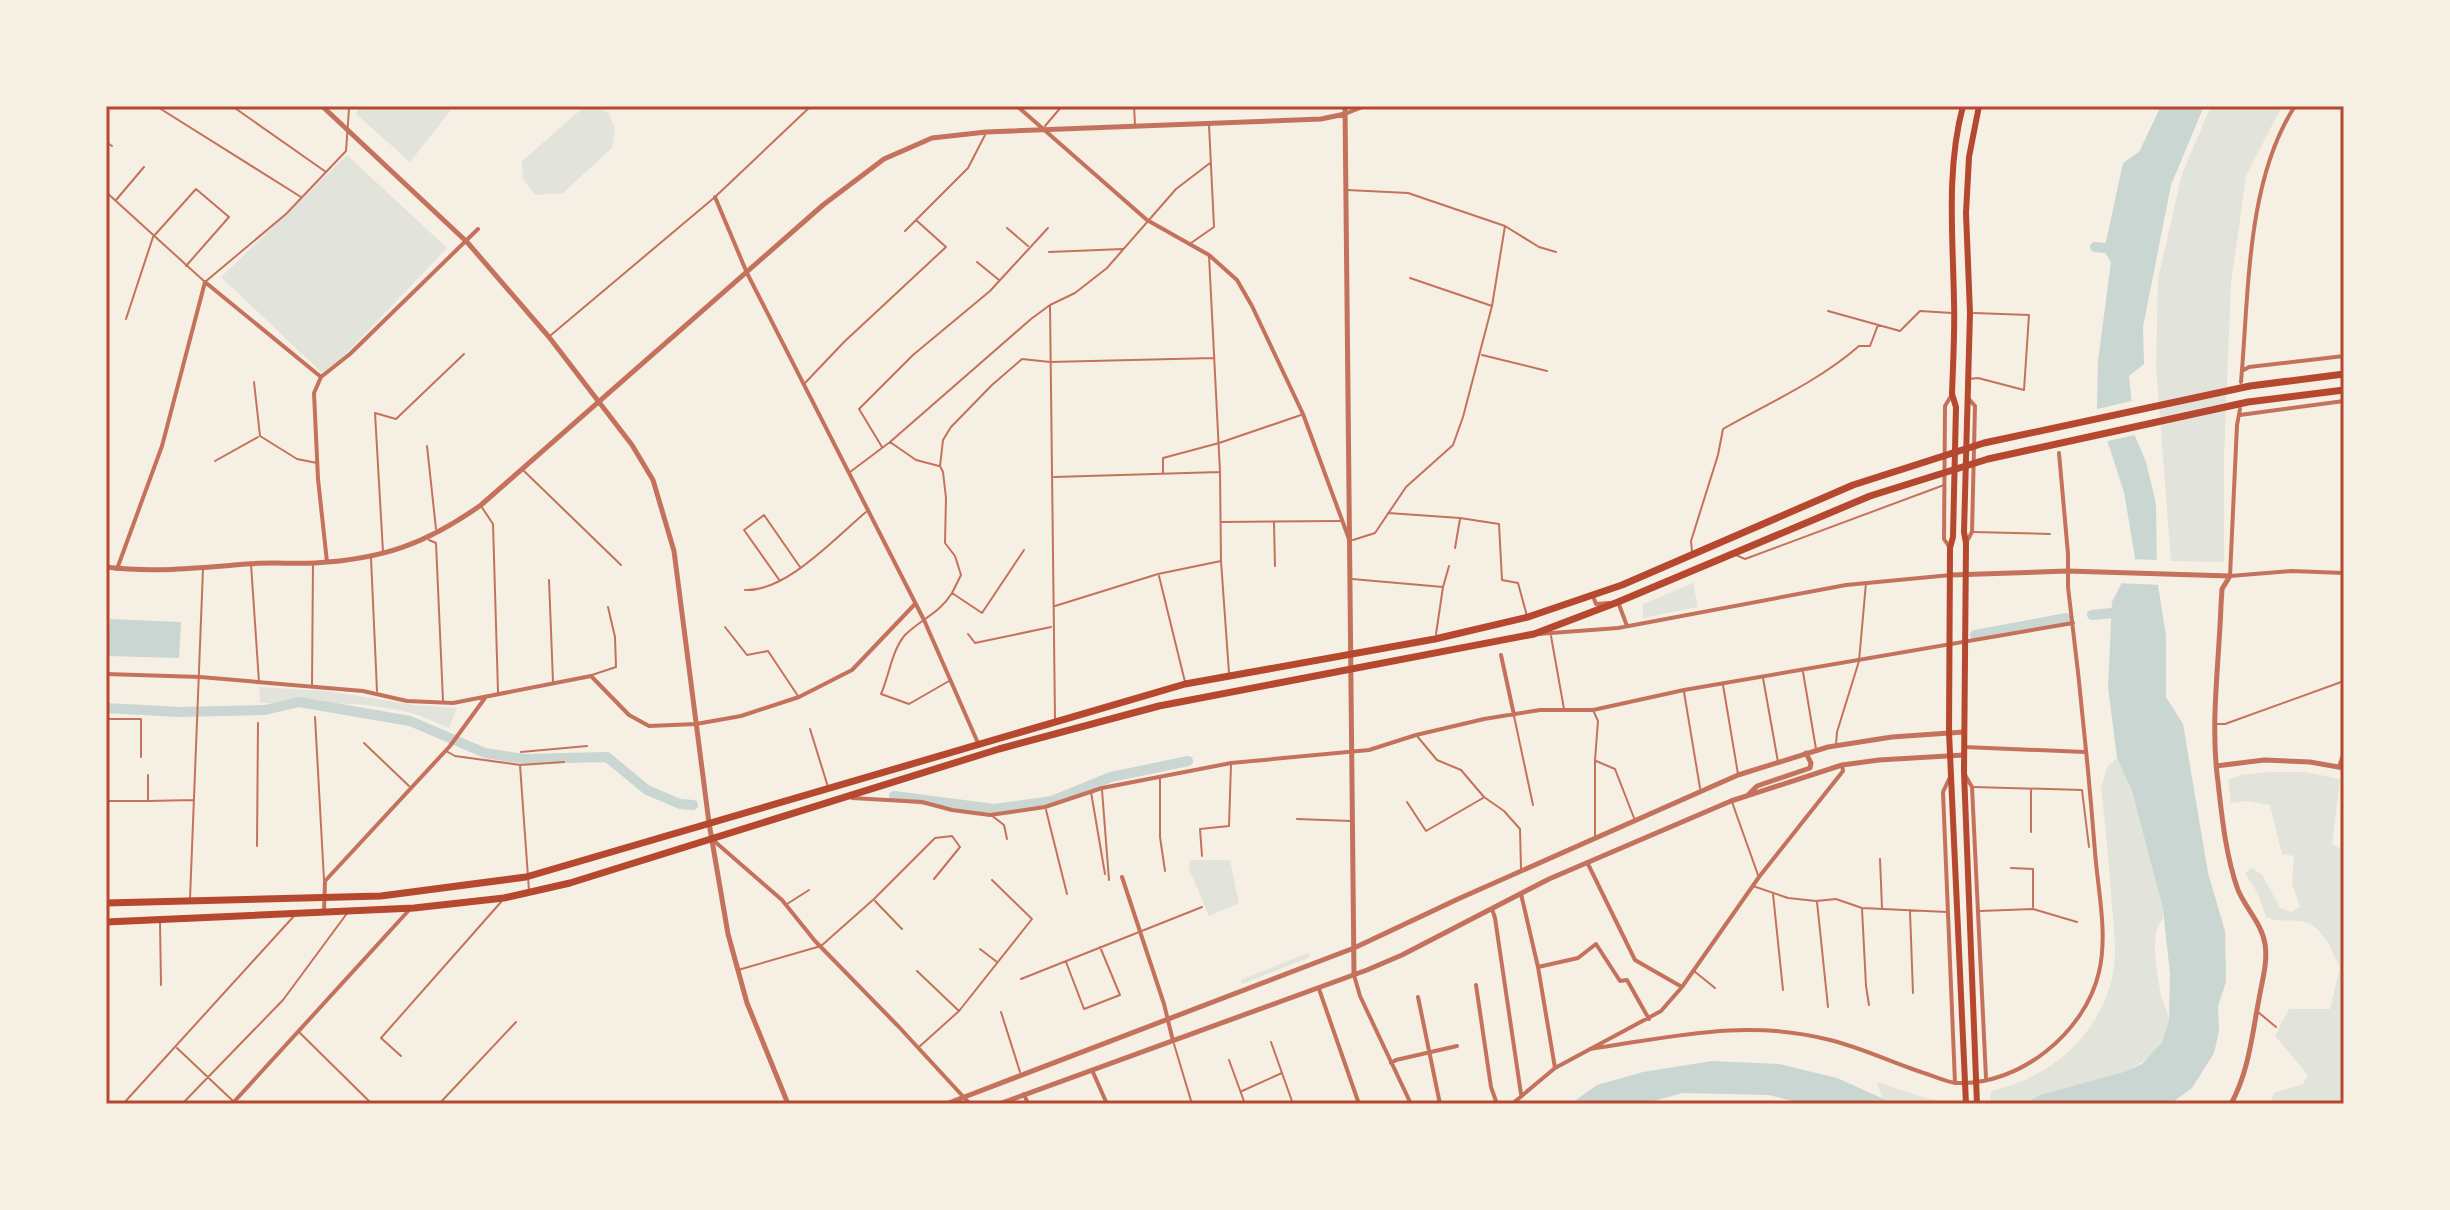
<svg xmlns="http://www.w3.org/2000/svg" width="2450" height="1210" viewBox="0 0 2450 1210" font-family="Montserrat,sans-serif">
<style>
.green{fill:#e2e4dc}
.water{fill:#c9d6d2}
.pier{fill:#f6efe4}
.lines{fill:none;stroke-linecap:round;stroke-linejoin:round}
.canal{stroke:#c9d6d2;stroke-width:10}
.service{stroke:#c5725c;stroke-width:2}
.minor{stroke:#c5725c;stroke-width:4}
.tertiary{stroke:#c5725c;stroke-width:5}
.secondary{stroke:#b5482f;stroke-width:6}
.primary{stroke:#b5482f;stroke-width:7}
.neatline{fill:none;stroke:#b5482f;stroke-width:3}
</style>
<rect width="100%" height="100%" fill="#f6efe4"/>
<path class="green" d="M359,106h95l-44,56 -54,-48z
M2211,106h71l-36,70 -15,108 -7,173v105l-53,-1 -15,-194 2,-88 24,-105z
M584,107l19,2 6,5 6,15 -3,19 -49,45 -28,2 -12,-16 -1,-18z
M347,155l100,93 -105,110 -20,15 -101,-96z
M1693,583l5,24 -55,11v-14z
M259,687l69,4 86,14 43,3 -8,20c-12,-5 -23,-11 -35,-14 -47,-14 -106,-11 -154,-11z
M2117,758l15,33 31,118v10c-15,15 -5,57 -2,77 2,8 7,16 8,24 0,6 -5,17 -8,22 -29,45 -94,38 -137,62h-129l-13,-6 -5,-16 45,15 26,5h42l1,-11c59,-13 109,-55 122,-117 4,-23 1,-45 -1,-68 -3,-39 -6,-78 -11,-117l6,-22z
M2267,772h38l35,7 -8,65 12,7v253h-74l4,-11 29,-9 5,-9 -33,-39 14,-27h41l10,-42c-10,-19 -18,-45 -42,-46 -13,-1 -20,1 -32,-4l-8,-23 -13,-21 6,-5 11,6 18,34 11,4 9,-5 -8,-23 2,-28 -12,-2 -12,-49 -24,-4 -15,2 -3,-23 13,-5z
M1190,860h40l9,43 -30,13 -20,-47z
M1308,953l2,4 -68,27 -1,-4z"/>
<path class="water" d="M2161,106h43l-33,79 -28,142 1,37 -15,12 6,60 11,26 10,42 1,75 9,57v61l17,27 25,149 17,58 1,51 -8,24 1,25 -5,22 -22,35 -22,16h-146l16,-9 84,-23 18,-8 20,-22 7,-21 1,-47 -7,-65 -31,-118 -15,-33 -9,-71 4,-85 23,-45 -11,-65 -27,-83 1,-48 13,-99 -7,-11 19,-88 16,-11z
M110,619l71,3 -2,36 -72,-2z
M1712,1061l67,3 58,14 58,26h-91l-35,-9 -86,-2 -41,11h-72l27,-19 46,-13z"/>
<path class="pier" d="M2135,400l4,34 -35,8 -11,-32z
M2129,559l32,1 1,25 -45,-2z"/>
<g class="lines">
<path class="canal" d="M2095,247l22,2
M2092,615l30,-3
M1975,635l91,-17
M106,708l73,4 86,-2 34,-8 111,19 75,32 39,6 83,-2 40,33 33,14 13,1
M894,796l100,13 58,-8 59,-24 77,-16"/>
<path class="service" d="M156,106l145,91
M232,106l94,66
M1134,106l1,19
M1045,126l17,-20
M106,142l6,4
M1347,190l61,3 97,33 34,21 17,5
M106,192l99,90 81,-68 60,-63 3,-42 3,-3
M116,200l28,-33
M1007,228l21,18
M905,231l63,-63 17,-33
M1191,243l23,-16 -5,-102
M1049,252l74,-3
M1209,256l11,216 1,89 8,112
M977,262l22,18
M1410,278l82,28
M1050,306l5,413
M1828,311l72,20 20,-20 32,2
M126,319l27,-82 43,-48 33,28 -43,49
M551,335l164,-138 96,-91
M1482,355l65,16
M1969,379l9,-1 46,12 5,-75 -55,-2
M254,382l6,54 37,23 20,4
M805,383l39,-41 102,-95 -30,-27
M890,442l141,-123 19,-14 25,-12 32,-25 69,-79 34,-26
M427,446l9,83
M882,447l-23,-38 54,-54 77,-64 58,-63
M215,461l43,-24
M524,471l97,94
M850,472l40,-30 26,18 23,6
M1163,473v-15l56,-15 82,-28
M1054,477l166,-5
M481,506l12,18 5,168
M1388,513l72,5 39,6 3,56 16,3 9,33
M1222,522l118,-1
M1274,523l1,43
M1974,532l76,2
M429,540l7,3 7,158
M1353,540l22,-7 31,-46 47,-42 10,-28 29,-111 13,-80
M1455,548l5,-29
M383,552l-8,-139 21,6 68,-65
M1692,552l-1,-11 27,-86 5,-26c46,-26 96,-48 136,-83h11l8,-21
M1736,555l9,4 199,-74
M371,558l6,133
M251,564l8,118
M1159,576l26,106
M1352,579l91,8
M549,580l4,102
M780,581l-36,-51 20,-15 36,52
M745,590c41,2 90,-52 121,-78
M952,593l9,-18 -6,-19 -10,-13 1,-45 -3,-26 -3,-6 3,-26 8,-13 41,-42 30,-26 28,3 164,-4
M1055,606l103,-32 63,-13
M725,627l22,28 21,-4 30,45
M968,634l7,9 76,-16
M1436,634l7,-47 6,-21
M1551,636l13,73
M1803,672l13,77
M592,675l24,-8 -1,-30 -7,-30
M1763,678l15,84
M949,681l-40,23 -28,-10c8,-18 11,-44 24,-59 16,-16 34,-21 47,-42l30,20 42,-63
M312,685l1,-121
M1723,685l15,89
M1684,692l16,96
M1593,710l5,11 -3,39v78
M1514,716l19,89
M315,717l9,163
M106,719h35v38
M2217,724h8l119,-43
M810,729l18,58
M1417,736l20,24 24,10 23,27 20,14 16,18 1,40
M364,743l45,43
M1836,745l1,-13 22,-71 7,-78
M446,751l9,5 65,9 44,-3
M521,752l66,-6
M1596,761l19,8 19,49
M520,765l9,126
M148,775v26l45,-1
M1160,777v60l5,34
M1974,787l108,3 7,57
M2031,789v43
M1102,790l7,90
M1091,792l14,82
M106,801h41
M1407,802l19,29 57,-33
M1732,802l26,73
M1046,810l21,84
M991,815l13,10 3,14
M1297,819l54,2
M257,846l1,-123
M1202,856l-2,-27 29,-3 2,-62
M1880,859l2,49
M2011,868l22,1v38
M1753,886l35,12 28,3 20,-2 26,9 85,4
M1773,894l10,96
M190,899l13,-330
M875,901l27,28
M1817,902l11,105
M787,904l22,-14
M1862,909l4,77 3,19
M1980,911l53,-2 44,13
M1910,912l3,81
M160,922l1,63
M980,949l17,13
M1066,962l18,47 36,-14 -20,-48
M738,970l83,-24 53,-47 61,-61 17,-2 8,11 -26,32
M917,971l42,40
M1694,971l21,17
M1021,979l181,-72
M1001,1012l19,60
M2258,1012l18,15
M299,1032l73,72
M106,1035l1,-1
M1271,1042l22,62
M1174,1044l18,60
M919,1047l40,-36 73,-92 -40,-39
M177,1048l56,53
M401,1056l-20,-18 120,-136
M1229,1060l16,44
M1242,1091l40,-18
M123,1104l171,-188
M182,1104l101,-104 65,-88
M439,1104l77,-82"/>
<path class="minor" d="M1017,106l130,114 62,35 28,25 15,26 51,108 46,125
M1345,114l20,-8
M715,197l32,76 177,347 54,123
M2242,371l7,-4 95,-11
M2241,382c8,-88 5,-201 54,-276
M2240,409l-3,16 -7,151 61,-5 53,2
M2240,415l104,-14
M1967,541l5,-9 3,-126 -7,-8
M1950,548l-6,-9 1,-133 6,-10
M327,562l-9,-83 -4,-86 7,-16 29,-23 128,-125
M117,569l45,-123 43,-164 116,95
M1593,596l3,8 13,-1
M1618,602l9,24
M1538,634l80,-6 228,-43 105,-10
M1501,655l13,60
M106,674l94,3 163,14 44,10 46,2 138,-27 38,39 20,11 47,-2 45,-8 58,-19 53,-27 63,-66
M1964,747l121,5
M2339,767l5,-15
M1965,775l7,12 14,291
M1950,777l-7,15 12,291
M852,798l70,4 30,8 38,5 55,-8 57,-19 129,-25 138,-13 47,-15 68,-16 56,-9h53l91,-20 389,-67
M713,840l69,60 33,41 84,86 71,77
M1587,862l48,98 47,27
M1122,877l42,127 9,37
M1521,894l17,73 17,101
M1492,909l3,9 26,176
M324,912l1,-31 125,-135 35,-48
M1538,967l40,-9 18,-14 24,37 7,-1 22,39
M1354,975l6,21 51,108
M1476,985l15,102 6,17
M1319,989l40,115
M1418,997l22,107
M1590,1049c82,-12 157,-31 240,-9 33,8 65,24 97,34 9,3 20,8 29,9 63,3 129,-50 143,-111 9,-38 -1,-81 -4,-120 -7,-89 -16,-177 -27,-265v-33l-9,-101
M1391,1063l5,-3 61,-14
M1092,1070l15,34
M1024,1094l4,10
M232,1104l178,-195
M1124,1104h2
M1512,1104l43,-36 106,-57 21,-24 77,-110 84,-106 -1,-6"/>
<path class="tertiary" d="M322,106l145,136 82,95 83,108 21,35 21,71 35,272 19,111 19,69 41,101
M1345,106l9,869
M106,567c47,6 95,1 141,-3 23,-2 46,0 68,-1 68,-4 111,-19 166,-58l342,-300 61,-46 48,-21 54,-6 335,-13 24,-5
M1951,575l116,-4 163,5 -8,13 -1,16c-2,58 -11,120 -3,177 4,36 8,75 20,108 8,19 24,34 27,54 3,18 -3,37 -6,55 -7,36 -10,72 -28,105
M2216,766l48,-6 46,2 34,6
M1749,794l8,-8 53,-18 1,-5 -5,-10
M946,1104l408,-156 104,-49 280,-124 90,-28 64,-10 72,-5
M999,1104l368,-134 35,-15 147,-76 182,-78 111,-36 37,-5 85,-5"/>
<path class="secondary" d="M1963,106c-17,63 -10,131 -9,196 1,30 -1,61 -2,92l4,13 -3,130 -3,11 -1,184 17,372
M1977,1104l-13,-332 2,-229 -2,-11 6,-219 -4,-100 3,-56 10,-51"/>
<path class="primary" d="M106,903l275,-7 145,-19 659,-193 250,-45 93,-22 94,-32 231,-100 131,-42 266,-57 94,-12
M106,922l308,-14 90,-10 66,-15 429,-134 160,-43 375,-72 84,-32 252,-106 118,-37 260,-57 96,-12"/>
</g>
<rect width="2450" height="1210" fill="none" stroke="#f6efe4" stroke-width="216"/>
<rect x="108" y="108" width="2234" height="994" class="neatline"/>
</svg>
